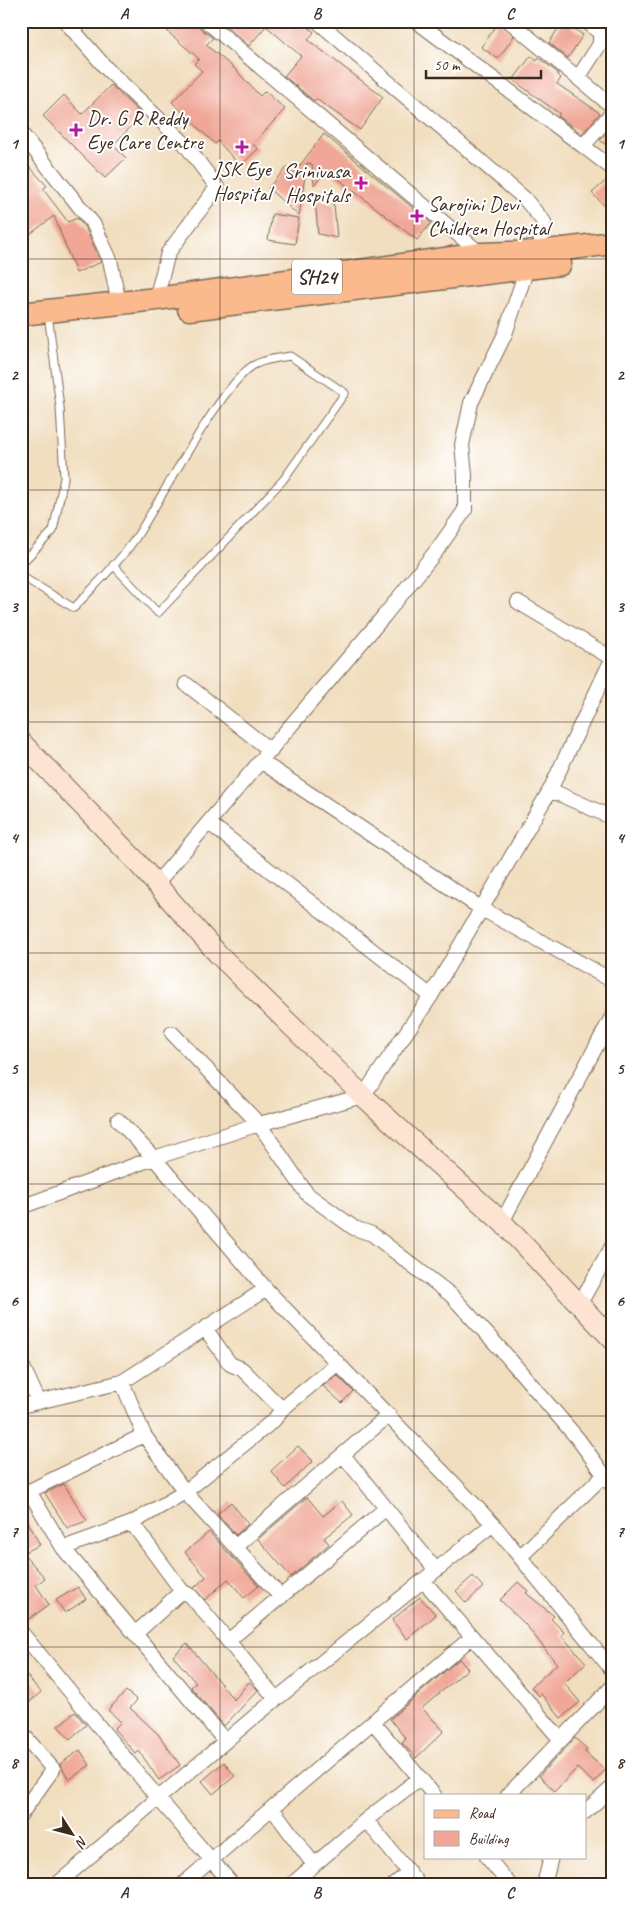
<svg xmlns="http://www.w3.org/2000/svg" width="634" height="1906" viewBox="0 0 634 1906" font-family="Caveat,sans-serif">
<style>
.building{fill:#f0a797}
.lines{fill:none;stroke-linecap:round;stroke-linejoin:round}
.lane-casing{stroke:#7b6956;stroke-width:9}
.street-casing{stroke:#7b6956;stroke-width:16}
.secondary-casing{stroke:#7b6956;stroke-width:22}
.primary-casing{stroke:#7b6956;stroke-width:25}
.lane{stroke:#fff;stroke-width:7}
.street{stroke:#fff;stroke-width:14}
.secondary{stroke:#fde3d1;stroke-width:20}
.primary{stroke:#fbba8d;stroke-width:22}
.grid{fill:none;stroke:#3b2a1e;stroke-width:1;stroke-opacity:0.55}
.poi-dot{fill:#b5179e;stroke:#fff;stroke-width:2}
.labels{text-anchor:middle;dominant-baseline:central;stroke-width:4;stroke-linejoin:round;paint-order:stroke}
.shield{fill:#fff;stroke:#766a62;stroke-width:1}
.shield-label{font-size:20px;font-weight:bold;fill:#3b2a1e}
.poi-label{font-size:21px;fill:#3b2a1e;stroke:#fff;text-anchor:start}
.neatline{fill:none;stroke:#3b2a1e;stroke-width:2}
.grid-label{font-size:16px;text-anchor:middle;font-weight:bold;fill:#3b2a1e}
</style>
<rect width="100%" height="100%" fill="#fff"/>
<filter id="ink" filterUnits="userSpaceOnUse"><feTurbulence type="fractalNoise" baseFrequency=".02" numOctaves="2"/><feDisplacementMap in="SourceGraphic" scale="10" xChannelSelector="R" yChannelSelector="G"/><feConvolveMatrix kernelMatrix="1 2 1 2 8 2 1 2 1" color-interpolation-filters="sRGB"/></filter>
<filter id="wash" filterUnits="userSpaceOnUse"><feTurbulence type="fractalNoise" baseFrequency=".0096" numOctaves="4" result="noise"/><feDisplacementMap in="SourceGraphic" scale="20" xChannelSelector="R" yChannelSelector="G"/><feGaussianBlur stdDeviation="1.12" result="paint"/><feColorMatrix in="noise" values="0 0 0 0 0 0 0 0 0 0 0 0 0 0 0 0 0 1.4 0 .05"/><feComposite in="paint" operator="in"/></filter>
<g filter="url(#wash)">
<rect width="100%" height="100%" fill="#f1debf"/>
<g id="blocks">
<path class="building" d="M175,21h22l3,7 13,10 -7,7 28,23 26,28 5,-5 20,18 -32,35 5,5 -18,17 -22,-25 -3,3 -43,-42 30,-31 -8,-7 5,-5 -32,-28z
M220,21h81l13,11 -6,8 75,57 -23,33 -44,-31 -2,2 -30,-25 17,-20 -35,-30 -17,20z
M500,21l14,15 -16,23 -17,-12z
M563,21l20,14 -15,23 -19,-15z
M531,56l6,5 2,-3 19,15 -1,2 4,3 -4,6 43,29 -18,21 -24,-18 2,-2 -47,-34z
M111,85l31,30 -29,30 13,13 -21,20 -62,-62 21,-21 18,19z
M613,126v25l-13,-11z
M324,134l107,89 -14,17 -84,-65v2l-8,-5 -11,13 -2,-21 -5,-1 -8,53 -31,-28 19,-21 7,6z
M21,157l26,29 -4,3 25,33 9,-4 9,11 15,33 -25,11 -22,-57 -33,25z
M610,177l3,1v37l-21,-22z
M315,198l19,7 3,33 -19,-4z
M272,214l27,4 -4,26 -27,-4z
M337,1375l16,16 -11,12 -19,-17z
M298,1446l15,15 -28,27 -14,-17z
M64,1484l23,37 -20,7 -22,-35z
M307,1497l16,19 19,-15 11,14 -29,23 5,6 -38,33 -33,-38z
M231,1502l17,22 -12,11 -19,-21z
M21,1508l19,37 -17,8 22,25 -9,7 13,20 -22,15 -6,-7z
M209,1532l50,54 -15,12 -16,-19 -23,21 -11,-12 12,-11 -21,-25z
M473,1576l10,11 -17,16 -10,-12z
M518,1582l10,9 -2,2 28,23 -3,3 13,13 -3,3 25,28 -22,20 16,19 -19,16 -20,-24 -2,2 -8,-9 26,-23 -32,-40 -25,-24z
M78,1587l8,12 -21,14 -9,-13z
M420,1597l16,18 -29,24 -15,-19z
M187,1643l47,57 15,-18 9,8 -34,36 -33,-39 5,-4 -23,-27z
M459,1659l9,10 -46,39 22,23 -28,27 -14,-15 4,-4 -16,-20z
M21,1669l20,23 -20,18z
M126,1691l11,9 -7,8 28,26 22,31 -21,15 -20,-29 -3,3 -22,-25 7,-7 -13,-12z
M75,1712l11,13 -16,14 -12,-13z
M575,1738l12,11 -2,3 20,18 -11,13 -17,-15 -22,23 -16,-15z
M80,1750l10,15 -21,15 -9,-16z
M224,1762l11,14 -22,18 -11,-13z"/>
</g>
</g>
<g filter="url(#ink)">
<use href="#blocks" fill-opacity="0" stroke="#7b6956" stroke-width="1"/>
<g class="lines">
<g class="lane-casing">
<path id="lane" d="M21,564l32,-33 11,-53 -4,-71 -12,-93
M21,576l53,32c20,-22 44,-44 61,-69 23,-34 90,-162 121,-175 10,-5 23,-6 34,-8l55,37 -62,87 -125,133 -45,-48"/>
</g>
<g class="street-casing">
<path id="street" d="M65,21l42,48 78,75 32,43 -49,66 -12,46
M206,21l275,233
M317,21l207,177 20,24 -5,30
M416,21l167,125
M509,21l104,86
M578,78l22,-34v-11l-13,-12
M613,112l-30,34 30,23
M21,133l73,92 16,35 9,43
M518,602l95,57
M186,684l85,67
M262,762l220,147 131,72
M550,790l63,28
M209,823l222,173
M156,884l228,-268 53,-66 28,-40v-35l-3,-30 9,-42 34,-69 22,-66
M172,1033l87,91 48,70 47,34 18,6 79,61 55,60 72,84 35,48
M118,1120l36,38 112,131 227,235 120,147
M21,1207l133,-49 105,-34 104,-28 68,-100 119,-206 62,-131
M502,1222l111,-207
M579,1305l34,-60
M205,1328l25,36 12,5 40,40
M21,1363l18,39
M122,1382l22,53 41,57 96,105
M21,1406l101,-24 144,-93
M343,1455l93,115
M29,1491l34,57 162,193
M21,1495l123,-60
M132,1523l50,68 9,5 85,103
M236,1546l153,-131
M63,1548l69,-25 53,-31 89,-72 8,-11 56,-46
M520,1557l84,-82
M423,1580l138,160
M21,1632l137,166 75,87
M135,1634l47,-43
M228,1641l157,-132
M373,1722l61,73
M21,1732l32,37 -32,45
M508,1795l105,-109
M272,1808l42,57
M585,1812l28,-25
M366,1820l53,65
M487,1857l23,28
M56,1885l198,-168 239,-193
M182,1885l290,-248
M291,1885l75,-65 54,-42
M394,1885l15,-13
M544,1885l7,-28"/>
</g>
<g class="secondary-casing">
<path id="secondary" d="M21,742l113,117 84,95 145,142 139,126 111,118"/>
</g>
<g class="primary-casing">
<path id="primary" d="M189,309l371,-45
M21,314l135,-15 325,-45 58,-2 74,-9"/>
</g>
<use href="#lane" class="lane"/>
<use href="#street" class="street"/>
<use href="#secondary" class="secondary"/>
<use href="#primary" class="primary"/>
</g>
</g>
<path class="grid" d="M220,21v1864M414,21v1864M21,259h592M21,490h592M21,722h592M21,953h592M21,1184h592M21,1416h592M21,1647h592"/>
<g class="poi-dot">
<path d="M73.5 122.5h5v5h5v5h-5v5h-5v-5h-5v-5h5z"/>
<path d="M239.5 139.5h5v5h5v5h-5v5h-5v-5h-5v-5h5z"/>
<path d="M358.5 175.5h5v5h5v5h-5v5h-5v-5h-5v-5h5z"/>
<path d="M414.5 208.5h5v5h5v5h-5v5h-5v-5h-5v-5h5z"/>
</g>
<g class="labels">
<rect class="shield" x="292" y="259.5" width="50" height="35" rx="4"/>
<g class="shield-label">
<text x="317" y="277">SH24</text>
</g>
<g class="poi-label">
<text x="87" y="118">Dr. G R Reddy<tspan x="87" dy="24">Eye Care Centre</tspan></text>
<text x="242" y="169" text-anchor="middle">JSK Eye<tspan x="242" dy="24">Hospital</tspan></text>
<text x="350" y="171" text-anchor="end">Srinivasa<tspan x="350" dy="24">Hospitals</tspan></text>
<text x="428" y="204">Sarojini Devi<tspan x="428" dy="24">Children Hospital</tspan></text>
</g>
</g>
<rect width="634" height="1906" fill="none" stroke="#fff" stroke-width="55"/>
<rect x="424" y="1794" width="162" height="65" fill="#ffffff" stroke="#b1aaa5"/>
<rect x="434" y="1810" width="25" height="8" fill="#fbba8d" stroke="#b1aaa5"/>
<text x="469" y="1818" font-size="15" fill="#3b2a1e">Road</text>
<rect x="434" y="1831" width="25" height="15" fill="#f0a797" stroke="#b1aaa5"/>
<text x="469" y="1844" font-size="15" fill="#3b2a1e">Building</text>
<g transform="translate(72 1834) rotate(126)" stroke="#ffffff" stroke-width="4" paint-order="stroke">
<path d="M0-4L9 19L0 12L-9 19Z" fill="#3b2a1e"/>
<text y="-8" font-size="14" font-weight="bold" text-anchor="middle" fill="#3b2a1e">N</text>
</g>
<path d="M426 70v8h115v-8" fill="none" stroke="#3b2a1e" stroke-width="2.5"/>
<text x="434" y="70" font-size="15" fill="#3b2a1e" stroke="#ffffff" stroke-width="4" paint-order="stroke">50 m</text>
<rect x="28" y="28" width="578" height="1850" class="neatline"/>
<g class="grid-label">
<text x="124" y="19">A</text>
<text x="317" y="19">B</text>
<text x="510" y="19">C</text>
<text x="14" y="149">1</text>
<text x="620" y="149">1</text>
<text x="14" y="380">2</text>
<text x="620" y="380">2</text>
<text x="14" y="612">3</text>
<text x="620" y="612">3</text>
<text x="14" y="843">4</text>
<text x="620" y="843">4</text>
<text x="14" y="1074">5</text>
<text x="620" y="1074">5</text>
<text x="14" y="1306">6</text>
<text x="620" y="1306">6</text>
<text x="14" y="1537">7</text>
<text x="620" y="1537">7</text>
<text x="14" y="1768">8</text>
<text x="620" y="1768">8</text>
<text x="124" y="1898">A</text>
<text x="317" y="1898">B</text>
<text x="510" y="1898">C</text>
</g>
</svg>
